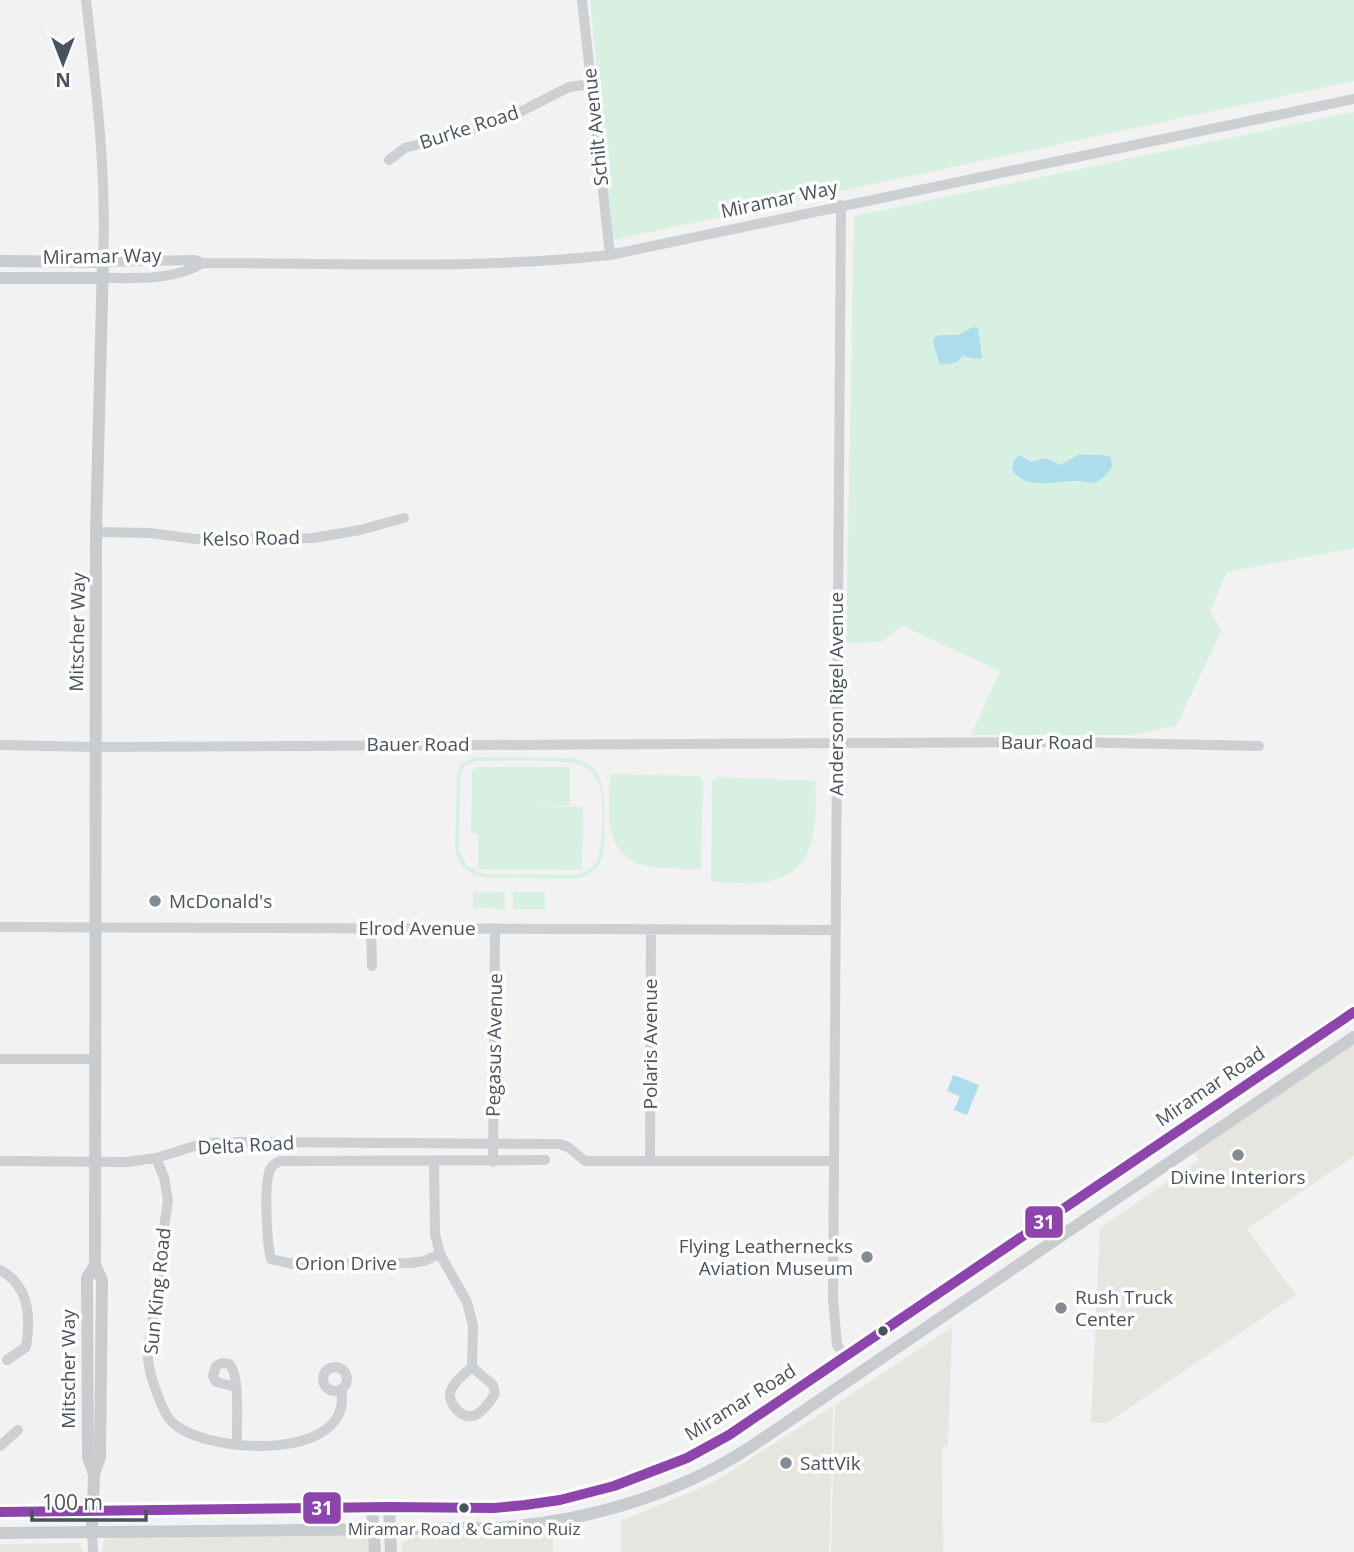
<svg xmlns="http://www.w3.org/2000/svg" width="1354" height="1552" viewBox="0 0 1354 1552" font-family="'Open Sans',sans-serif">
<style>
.commercial{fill:#e6e5e0}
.green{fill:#d7f0e2;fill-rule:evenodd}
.water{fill:#addced}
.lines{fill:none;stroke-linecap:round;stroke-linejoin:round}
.minor{stroke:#cdd0d3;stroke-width:10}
.major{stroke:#c9cccf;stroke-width:12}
.bus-1-casing{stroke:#fff;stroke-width:16}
.bus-1{stroke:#8e44ad;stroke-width:10}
.poi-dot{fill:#848b92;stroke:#fff;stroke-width:2.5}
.bus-dot{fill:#49535e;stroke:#fff;stroke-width:2.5}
.labels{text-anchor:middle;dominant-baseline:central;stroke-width:7;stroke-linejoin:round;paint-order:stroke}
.bus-label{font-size:17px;fill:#49535e;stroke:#fff}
.street-label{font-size:19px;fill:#49535e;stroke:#fff}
.poi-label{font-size:19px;fill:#49535e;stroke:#fff;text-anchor:start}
.line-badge{stroke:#fff;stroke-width:2.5}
.badge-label{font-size:19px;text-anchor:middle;font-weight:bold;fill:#fff}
</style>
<rect width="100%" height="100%" fill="#f2f2f2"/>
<path class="commercial" d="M1354,1043v113l-107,73 49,66 -189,128h-16l9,-195 99,-68 -5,-8z
M952,1327l-4,119 -6,1 1,105h-112l4,-147z
M833,1406l-4,146h-208v-31l91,-38z
M553,1531v21h-150l-2,-9 13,-6z
M359,1535l7,2 5,15h-269l2,-11 5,-4z
M79,1543l4,9h-83v-8z"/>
<path class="green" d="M590,0h764v81l-741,159z
M1354,112v436l-127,24 -17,39 12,19 -46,96 -46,9h-159l29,-64 -97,-45 -22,16 -35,1 8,-427z
M475,757l98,1c34,6 32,40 31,67 0,12 2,27 -4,38 -6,10 -16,14 -27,16l-91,-2c-15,-3 -24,-12 -27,-28l2,-74 4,-12zM475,761c21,0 94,-3 108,5 8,4 14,11 17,20 4,13 3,64 -4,76 -5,8 -13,12 -22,13l-90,-1 -17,-8 -8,-16 1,-73 3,-9z
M476,767h94v39l-36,1h49l-1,63 -104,-1v-35l-7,-1 1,-62z
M610,774l89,2 4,5 -2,88c-18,-1 -38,1 -55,-3 -45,-10 -37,-57 -36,-92z
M718,777l98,4c-1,42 4,92 -50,101 -18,3 -38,0 -55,0l1,-101z
M473,891l32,1v17l-32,-1z
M513,892h32v17h-32z"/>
<path class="water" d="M973,327l5,1 4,30 -5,1 -14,-3 -6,6 -17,3 -7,-23 1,-4 6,-3h18z
M1079,454c11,3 22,-2 32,4l1,9c-4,6 -9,12 -16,15 -8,2 -15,-2 -23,-1 -18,1 -50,9 -61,-12l2,-9 6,-5 11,7 15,-4 15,7z
M953,1075l26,10 -12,30 -13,-5 6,-14 -13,-5z"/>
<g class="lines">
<path class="minor" d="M86,0c10,87 21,174 17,262l91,-2 9,3c136,0 272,7 407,-8l744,-156
M582,0l28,255
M389,160l16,-12 73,-20 36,-13 55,-28 22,-3
M841,205l-8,1094 4,46 9,12
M102,278c34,0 71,3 101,-15
M96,532l54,1 46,6 117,-1 47,-8 44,-12
M0,745l95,2 972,-5 192,4
M0,927l834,3
M371,927l1,39
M0,1059h96
M156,1158l8,19 4,24c-6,37 -10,74 -14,111 -2,15 -6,32 -6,47 1,15 14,54 25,64 35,32 182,39 168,-34
M650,1160l1,-231
M0,1161l127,1 29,-4 48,-15 36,-1 319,2 9,3 17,14h248
M434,1162l1,72 5,20 27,48 6,24 -1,41c-7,6 -16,13 -20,21 -8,12 10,34 24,27 7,-4 15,-15 19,-21l-2,-9 -21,-18
M493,1162l2,-234
M440,1254l-16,7 -14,2 -117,1 -22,-5c-4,-15 -8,-79 0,-91 2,-4 5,-5 9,-7l265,-1
M0,1270c29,15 31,48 26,77l-19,13
M323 1379a12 12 0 1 1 24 0a12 12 0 1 1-24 0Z
M236,1387l-20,-5 -3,-6 3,-10 6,-3 7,1c12,10 7,63 8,80
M0,1446l18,-16
M92,1532l1,20"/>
<path class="major" d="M0,261l103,1 -7,270 -1,733 7,15 -2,177 -6,17 -2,58
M0,278h102
M94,1474l-6,-17 -1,-179 8,-13
M372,1507l3,45
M389,1507l2,45
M0,1512l389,-5 105,1 31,-3 35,-5 54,-14 73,-28 42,-23 625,-423
M0,1533l495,-5c89,-6 181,-32 257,-82l602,-409"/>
<g class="bus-1-casing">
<path id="bus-1" d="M0,1512l389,-5 105,1 31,-3 35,-5 54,-14 73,-28 42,-23 625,-423"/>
</g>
<use href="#bus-1" class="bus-1"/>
</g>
<g class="poi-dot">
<circle cx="155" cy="901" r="7"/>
<circle cx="1238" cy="1155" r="7"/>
<circle cx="867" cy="1257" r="7"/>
<circle cx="1061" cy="1308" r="7"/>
<circle cx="786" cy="1463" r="7"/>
</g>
<g class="bus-dot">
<circle cx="883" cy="1331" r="6"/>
<circle cx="464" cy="1508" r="6"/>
</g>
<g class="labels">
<g class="bus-label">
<text x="464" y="1528">Miramar Road &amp; Camino Ruiz</text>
</g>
<g class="street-label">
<text transform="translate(469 127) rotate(-18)">Burke Road</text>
<text transform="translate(595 127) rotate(-96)">Schilt Avenue</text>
<text transform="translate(779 199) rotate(-12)">Miramar Way</text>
<text transform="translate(102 256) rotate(-1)">Miramar Way</text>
<text transform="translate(251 538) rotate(-1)">Kelso Road</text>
<text transform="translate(77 632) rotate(-89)">Mitscher Way</text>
<text transform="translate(836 694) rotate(-90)">Anderson Rigel Avenue</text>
<text x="1047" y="742">Baur Road</text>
<text x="418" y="744">Bauer Road</text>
<text x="417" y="928">Elrod Avenue</text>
<text transform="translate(650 1044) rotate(-90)">Polaris Avenue</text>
<text transform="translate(494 1045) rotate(-89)">Pegasus Avenue</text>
<text transform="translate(1210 1086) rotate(-34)">Miramar Road</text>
<text transform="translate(246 1145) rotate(-3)">Delta Road</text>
<text x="346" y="1263">Orion Drive</text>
<text transform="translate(157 1291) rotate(-84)">Sun King Road</text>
<text transform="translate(68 1369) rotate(-90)">Mitscher Way</text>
<text transform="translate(740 1402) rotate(-32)">Miramar Road</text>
</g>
<g class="poi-label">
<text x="169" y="901">McDonald's</text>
<text x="1238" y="1177" text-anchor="middle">Divine Interiors</text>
<text x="853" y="1246" text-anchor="end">Flying Leathernecks<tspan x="853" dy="22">Aviation Museum</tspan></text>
<text x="1075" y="1297">Rush Truck<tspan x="1075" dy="22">Center</tspan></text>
<text x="800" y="1463">SattVik</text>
</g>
</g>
<g class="line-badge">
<rect x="1024" y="1205" width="40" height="34" rx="7" fill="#8e44ad"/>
<rect x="302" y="1491" width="40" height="34" rx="7" fill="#8e44ad"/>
</g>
<g class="badge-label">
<text x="1044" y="1229">31</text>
<text x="322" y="1515">31</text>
</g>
<g transform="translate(63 63) rotate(180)" stroke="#ffffff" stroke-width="5" paint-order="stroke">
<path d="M0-5L12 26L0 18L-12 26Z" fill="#49535e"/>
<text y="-10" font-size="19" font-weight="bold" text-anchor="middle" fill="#49535e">N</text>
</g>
<path d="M32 1510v10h114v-10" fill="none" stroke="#49535e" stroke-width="3.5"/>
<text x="42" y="1510" font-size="21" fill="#49535e" stroke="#ffffff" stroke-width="5" paint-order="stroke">100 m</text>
</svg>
